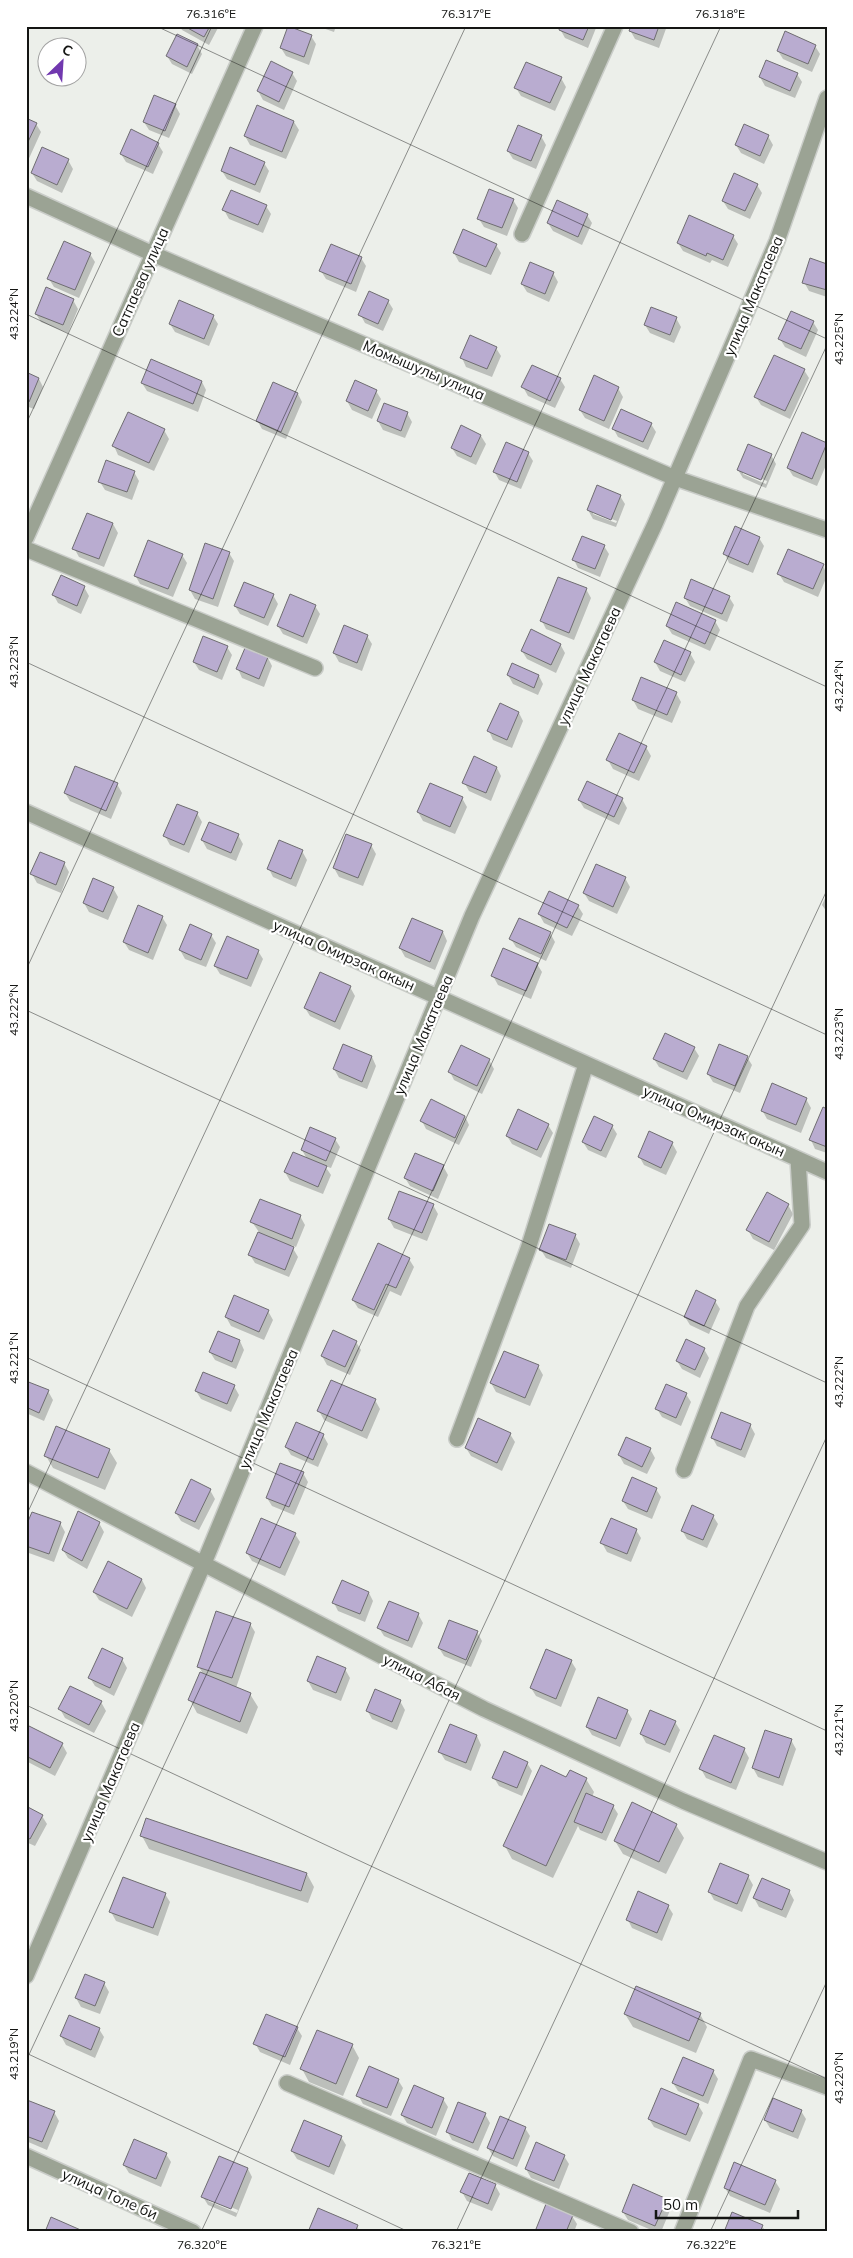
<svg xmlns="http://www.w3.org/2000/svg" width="853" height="2258" viewBox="0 0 853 2258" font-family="Mulish,sans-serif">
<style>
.shadow{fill:#0003;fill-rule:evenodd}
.building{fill:#b9acd0;stroke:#6f6d71}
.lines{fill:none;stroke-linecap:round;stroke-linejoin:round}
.minor-casing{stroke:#c9ccc8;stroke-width:18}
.minor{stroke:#9ba394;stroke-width:15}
.ticks{fill:none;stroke:#141513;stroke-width:1;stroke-opacity:0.45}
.labels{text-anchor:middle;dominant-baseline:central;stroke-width:4.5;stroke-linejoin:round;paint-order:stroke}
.street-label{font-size:15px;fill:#141513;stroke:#fff}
.neatline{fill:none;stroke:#141513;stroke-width:2}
.ticks-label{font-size:12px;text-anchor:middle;fill:#141513}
</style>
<rect width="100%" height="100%" fill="#ecefea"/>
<path class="shadow" d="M180,26h39l-10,19 -27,-15z
M317,26h19l-2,6z
M562,26h33l1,2 -8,20 -23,-10 -5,-9z
M632,26h35l-8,22 -24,-9 -5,-9z
M177,35l20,10 5,9 -10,20 -20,-10 -5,-8z
M311,36l5,8 -7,21 -23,-9 -5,-8z
M815,46l5,8 -8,18 -29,-13 -5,-8z
M292,73l5,8 -13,29 -21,-10 -5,-9z
M797,74l5,8 -7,16 -30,-12 -5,-9z
M561,78l5,9 -11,24 -34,-15 -5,-8z
M175,105l5,9 -11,24 -20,-8 -5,-8z
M26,119l10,5 5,8 -15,33z
M294,122l5,8 -13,29 -36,-14 -5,-9z
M541,136l5,9 -10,24 -23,-10 -5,-8z
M768,136l5,9 -9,19 -23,-11 -5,-8z
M158,144l5,8 -10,22 -27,-12 -5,-8z
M68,160l5,9 -11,24 -25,-12 -5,-8z
M264,163l5,8 -9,22 -33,-14 -5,-8z
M757,185l5,8 -12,26 -22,-10 -5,-8z
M513,200l5,8 -11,28 -23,-9 -5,-8z
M266,206l5,8 -8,19 -34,-14 -5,-9z
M587,215l5,8 -10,22 -29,-14 -5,-8z
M733,236l5,8 -10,23 -16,-7 -2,3 -27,-12 -5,-8z
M496,245l5,8 -10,22 -32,-13 -5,-9z
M90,254l5,8 -16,36 -25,-11 -5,-8z
M361,258l5,8 -10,26 -30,-13 -5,-8z
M827,265v32l-18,-6 -5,-9z
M553,273l5,9 -9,20 -22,-10 -5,-8z
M73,300l5,9 -10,24 -27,-11 -5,-8z
M388,301l5,8 -10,22 -18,-8 -5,-9z
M213,316l5,8 -9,22 -34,-14 -5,-8z
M676,318l5,9 -7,16 -24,-10 -5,-8z
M813,322l5,8 -12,27 -21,-10 -5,-8z
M496,348l5,8 -9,21 -26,-10 -4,-9z
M804,370l5,8 -19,41 -29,-14 -5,-8z
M26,374l13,5 4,8 -9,22 -8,-3z
M560,379l5,8 -10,21 -27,-12 -5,-9z
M202,382l4,8 -8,22 -51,-21 -5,-8z
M618,388l5,9 -14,32 -24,-11 -5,-8z
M376,391l5,8 -9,20 -20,-9 -5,-9z
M298,394l4,8 -16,37 -24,-10 -5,-9z
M407,413l5,9 -7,16 -22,-8 -5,-9z
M651,424l5,8 -8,18 -30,-13 -5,-9z
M164,430l5,9 -15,32 -36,-16 -4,-9z
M481,436l5,8 -10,21 -19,-9 -5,-8z
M826,444l1,19 -10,23 -24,-10 -5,-8z
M528,453l5,8 -12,28 -22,-9 -5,-9z
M771,455l5,9 -10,24 -23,-10 -5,-8zM743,471l24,10 -1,3 -23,-10z
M134,472l5,9 -7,19 -27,-10 -5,-8z
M620,496l5,8 -9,23 -23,-8 -5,-9zM593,512l24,9 -1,2 -23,-9z
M88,514l25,10 5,9 -14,34 -25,-10 -5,-9z
M759,538l5,8 -11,27 -24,-10 -4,-9z
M604,546l5,8 -9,23 -22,-9 -4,-8z
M229,553l5,8 -16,46 -23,-8 -5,-9z
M182,555l5,8 -14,34 -33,-13 -5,-9z
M823,565l4,11 -9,21 -34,-15 -5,-8z
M84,587l5,9 -8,18 -23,-11 -5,-9z
M586,589l5,9 -17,42 -28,-11 -4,-8z
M273,595l5,9 -10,22 -28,-12 -5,-8z
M729,597l5,8 -7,17 -37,-16 -5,-8z
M315,606l5,8 -13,30 -24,-10 -5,-8z
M715,621l5,9 -10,21 -38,-17 -5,-8z
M367,636l5,8 -10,27 -23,-9 -5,-9z
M560,644l5,9 -9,20 -29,-14 -5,-8z
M227,647l5,8 -10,25 -23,-10 -5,-8z
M690,653l5,9 -10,20 -25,-11 -5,-9z
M268,658l4,8 -8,21 -22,-9 -4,-9z
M508,675l31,1 4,8 -5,11 -25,-11z
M676,693l5,9 -9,21 -34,-14 -5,-9z
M519,713l4,8 -11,27 -19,-8 -4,-9z
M646,747l5,9 -12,25 -26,-12 -5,-9z
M497,768l4,8 -10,25 -22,-10 -5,-9z
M117,784l5,9 -11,26 -41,-18 -5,-8z
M462,798l5,9 -12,27 -32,-13 -5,-9z
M622,799l5,9 -8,17 -35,-17 -5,-8z
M197,813l5,9 -13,31 -19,-8 -5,-9z
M238,835l5,9 -7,17 -29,-12 -5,-9z
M371,845l5,9 -13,32 -24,-9 -5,-9z
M302,851l5,9 -11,27 -23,-10 -4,-8z
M64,863l5,9 -8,21 -24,-10 -5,-9z
M625,878l5,9 -13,27 -28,-13 -5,-8z
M113,888l5,9 -10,23 -19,-8 -5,-9z
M827,894v18l-5,-7z
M578,906l5,8 -11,22 -28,-13 -5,-9z
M162,917l5,8 -14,35 -24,-10 -5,-8z
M413,919l30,13 4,9 -12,29 -30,-13 -5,-9z
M550,933l5,9 -9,19 -30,-14 -5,-8z
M211,935l5,8 -10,24 -21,-8 -5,-9z
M258,951l5,8 -12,28 -31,-13 -5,-8z
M537,964l5,8 -11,27 -33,-14 -5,-9z
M350,987l5,9 -15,34 -30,-14 -5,-8z
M344,1046l28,11 4,9 -9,23 -28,-11 -5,-9z
M694,1048l5,8 -12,24 -28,-13 -5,-8z
M747,1057l5,8 -12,28 -27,-11 -5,-8z
M489,1060l5,9 -12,25 -28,-14 -4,-8z
M806,1099l5,9 -10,25 -34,-14 -5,-9z
M827,1110v43l-12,-4 -4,-9z
M465,1116l4,9 -10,20 -33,-16 -4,-8z
M548,1125l5,8 -12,25 -29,-14 -5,-8z
M612,1126l5,8 -11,24 -18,-8 -5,-8z
M335,1139l5,8 -9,21 -6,-2 6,9 -8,19 -33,-13 -5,-9 22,-13 -5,-9z
M672,1143l5,9 -11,23 -22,-10 -5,-9z
M443,1166l5,9 -10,24 -28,-13 -5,-8z
M433,1205l5,9 -11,27 -33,-13 -5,-9z
M788,1205l5,9 -19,36 -21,-11 -5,-9z
M300,1216l5,9 -9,22 -5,-2 7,12 -9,20 -34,-14 -5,-8 9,-23 -7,-10z
M575,1235l5,9 -9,24 -25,-10 -5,-8z
M409,1259l5,8 -13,29 -11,-5 -12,26 -20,-9 -5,-8z
M715,1301l5,8 -11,25 -19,-9 -5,-8z
M268,1311l5,9 -9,20 -33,-14 -5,-9z
M218,1332l22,9 4,9 -8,19 -21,-9 -5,-8z
M356,1342l5,8 -11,25 -23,-10 -5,-9z
M704,1349l5,9 -9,20 -18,-9 -5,-8z
M538,1366l5,9 -13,31 -34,-14 -5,-9z
M26,1382l22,9 5,9 -9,21 -18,-8z
M234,1386l5,9 -8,17 -30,-13 -5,-8z
M686,1394l5,8 -10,24 -19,-9 -5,-8z
M375,1400l5,9 -13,30 -43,-19 -5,-9z
M750,1425l5,9 -10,24 -28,-12 -5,-9z
M510,1434l5,8 -13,29 -31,-15 -5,-8z
M323,1435l5,9 -10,23 -27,-12 -5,-8z
M650,1449l5,9 -8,16 -23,-10 -5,-9z
M109,1450l8,13 -12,27 -52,-22 -7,-12z
M303,1473l5,9 -14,33 -22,-9 -5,-8z
M656,1489l5,8 -9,22 -24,-10 -5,-8z
M210,1490l5,9 -16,31 -18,-9 -5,-8z
M713,1516l5,8 -11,24 -20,-9 -5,-9z
M60,1523l5,9 -11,30 -28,-10v-22z
M99,1523l5,9 -17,37 -19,-11 -5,-8z
M636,1530l5,8 -10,24 -24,-10 -5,-9z
M295,1534l5,8 -15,34 -33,-15 -5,-8z
M142,1580l4,8 -14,29 -33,-17 -5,-8z
M369,1593l4,8 -8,21 -27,-11 -4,-8z
M418,1614l5,9 -11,25 -28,-12 -5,-8z
M250,1624l5,8 -19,56 14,6 8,13 -11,27 -50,-21 -7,-13 12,-28 -3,-5z
M477,1632l5,9 -11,26 -27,-11 -5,-8z
M122,1659l5,9 -13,28 -19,-10 -5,-8z
M571,1661l5,8 -15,38 -25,-11 -5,-8z
M345,1669l5,9 -9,23 -28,-11 -5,-9z
M375,1691l25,10 5,9 -8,20 -25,-11 -5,-9z
M101,1702l5,9 -12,22 -29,-15 -5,-9z
M627,1711l5,8 -12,28 -28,-12 -5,-8z
M675,1722l5,8 -10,23 -24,-10 -5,-9z
M451,1725l26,11 4,9 -10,26 -26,-11 -5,-8z
M26,1734l36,10 5,9 -12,23 -29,-15z
M791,1740l5,9 -13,37 -25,-9 -5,-9z
M744,1749l5,9 -13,32 -30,-12 -5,-9z
M527,1763l5,8 -10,25 -23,-10 -5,-8z
M567,1778l19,1 8,13 -2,5 21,9 5,8 -12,27 -26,-11 -2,-4 -25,52 -41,-19 -7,-13z
M26,1808l16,8 5,8 -12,22 -9,-4z
M676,1825l8,13 -18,36 -43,-20 -8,-13z
M142,1836l165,38 7,13 -6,16 -159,-54z
M748,1876l5,9 -11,27 -28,-12 -5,-9z
M789,1891l5,9 -8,18 -27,-11 -5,-9z
M165,1894l5,8 -12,34 -42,-15 -5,-9z
M668,1906l5,8 -11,27 -30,-13 -4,-8z
M104,1983l5,9 -9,22 -19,-7 -5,-9z
M625,2014h75l7,13 -11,26 -63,-26z
M297,2028l5,8 -12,29 -30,-13 -5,-9z
M99,2029l5,8 -9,21 -29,-13 -5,-9z
M352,2045l7,13 -16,38 -34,-14 -7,-13z
M713,2071l5,8 -10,25 -30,-13 -5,-8z
M398,2080l5,8 -12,28 -28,-12 -5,-9z
M443,2099l5,8 -12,29 -29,-13 -5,-8z
M28,2101l26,11 5,9 -12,29 -21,-9z
M698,2105l5,8 -13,29 -36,-15 -5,-8z
M801,2111l5,8 -8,20 -28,-11 -5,-8z
M485,2114l5,9 -12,28 -26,-11 -5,-9z
M525,2128l5,8 -13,31 -24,-11 -5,-8z
M341,2137l5,8 -12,30 -37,-16 -5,-8z
M166,2154l5,8 -10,25 -32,-14 -5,-8z
M564,2156l5,8 -10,25 -28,-11 -5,-9z
M248,2169l4,8 -16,40 -28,-12 -5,-8zM208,2198l30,12 -1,3 -29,-12z
M775,2181l5,8 -10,24 -40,-17 -5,-8z
M495,2185l5,9 -8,17 -25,-10 -5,-9z
M666,2200l5,8 -10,24h-5l-28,-12 -5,-8z
M572,2216l5,8 -3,8h-35l-2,-3z
M357,2226l3,6h-51z
M762,2226l4,6h-41z"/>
<path class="building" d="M184,26h26l-6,11z
M288,26l24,9 -8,22 -24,-9z
M560,26h29l-6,14 -24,-10z
M631,26h28l-5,14 -25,-9z
M785,31l31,14 -8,19 -31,-13z
M177,34l21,10 -11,23 -21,-11z
M766,60l32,13 -8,18 -31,-14z
M271,61l22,11 -14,30 -22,-11z
M526,62l36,15 -12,26 -36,-15z
M154,95l22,9 -11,27 -22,-9z
M257,105l37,16 -12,31 -38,-16z
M26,118l11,5 -11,23z
M744,124l25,11 -9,21 -25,-11z
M518,125l24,10 -11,26 -24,-10z
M131,129l28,14 -11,24 -28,-13z
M42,147l27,12 -12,26 -26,-12z
M230,147l35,15 -10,23 -34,-14z
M734,173l24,11 -13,27 -23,-10z
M489,189l25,10 -12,29 -25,-9z
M231,190l36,15 -9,20 -36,-15z
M557,200l31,14 -10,23 -31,-14z
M689,215l45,20 -11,25 -16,-7 -1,3 -29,-13z
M463,229l34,15 -11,23 -33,-14z
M64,241l27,12 -16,37 -28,-11z
M331,244l31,13 -11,27 -32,-13z
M810,258l17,6v26l-25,-7z
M530,262l24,10 -9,22 -24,-10z
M46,287l28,12 -11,26 -28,-11z
M369,291l20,9 -11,24 -20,-9z
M179,300l35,15 -10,24 -35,-15z
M651,307l26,10 -7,18 -26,-10z
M791,311l23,10 -13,28 -23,-10z
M470,335l27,12 -10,22 -27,-11z
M774,355l31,14 -20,42 -31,-14z
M151,359l51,22 -9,23 -52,-21z
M532,365l29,13 -11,23 -29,-14z
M26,372l13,6 -10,24 -3,-2z
M594,375l25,12 -15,34 -25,-11z
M355,380l22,10 -9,21 -22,-10z
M273,382l25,11 -17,39 -25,-11z
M384,403l24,9 -7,19 -24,-10z
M621,409l31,14 -9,19 -31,-13z
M128,412l37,17 -16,34 -37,-17z
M461,425l20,10 -10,22 -20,-9z
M802,432l25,11 -15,36 -25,-11z
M506,442l23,10 -12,30 -24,-10z
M748,444l24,10 -11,26 -24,-10z
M106,460l29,11 -8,21 -29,-10z
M597,485l24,10 -10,25 -24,-10z
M87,513l26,10 -14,36 -27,-10z
M735,526l25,11 -12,28 -25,-11z
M582,536l23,9 -10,24 -23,-9z
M148,540l35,14 -15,35 -34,-13z
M205,543l25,9 -17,47 -24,-9z
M788,549l36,15 -11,25 -36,-15z
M61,575l24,11 -8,20 -25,-11z
M558,577l29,11 -18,45 -29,-12z
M691,579l39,17 -8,18 -38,-16z
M244,582l30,12 -10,24 -30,-12z
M290,594l26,11 -13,32 -26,-11z
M676,602l40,18 -11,24 -39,-18z
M344,625l24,10 -11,28 -24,-10z
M531,629l30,15 -10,21 -30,-14z
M203,636l25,10 -11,26 -24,-10z
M664,640l27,12 -10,23 -27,-13z
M245,648l23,9 -9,22 -23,-10z
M512,663l27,12 -5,13 -27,-13z
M641,677l36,15 -10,23 -35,-15z
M500,703l19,9 -12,28 -20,-9z
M619,733l28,13 -13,27 -28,-13z
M474,756l23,11 -11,26 -24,-10z
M75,766l43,17 -12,28 -42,-18z
M587,781l36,17 -9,19 -36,-17z
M430,783l33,14 -13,30 -33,-15z
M177,804l21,8 -14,33 -21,-9z
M209,822l30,12 -8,19 -30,-13z
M346,834l26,10 -14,34 -25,-10z
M279,840l24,10 -12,29 -24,-10z
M40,852l25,10 -9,23 -26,-11z
M596,864l30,13 -13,30 -30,-14z
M93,878l21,9 -11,25 -20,-9z
M549,891l30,14 -12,23 -29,-14z
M138,905l25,11 -15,37 -25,-11z
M412,918l31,13 -13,31 -31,-14z
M519,918l32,14 -10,22 -32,-15z
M190,924l22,10 -11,26 -22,-10z
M227,936l32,14 -12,29 -33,-13z
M503,948l35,15 -12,28 -35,-15z
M320,972l31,14 -16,36 -31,-14z
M665,1033l30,14 -12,25 -30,-13z
M343,1044l29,12 -10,26 -29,-13z
M719,1044l29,12 -13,30 -28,-12z
M461,1045l29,14 -13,27 -29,-14z
M772,1083l35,15 -11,27 -35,-14z
M431,1099l34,17 -10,22 -35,-17z
M823,1107l4,2v38l-18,-7z
M518,1109l31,15 -12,26 -31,-14z
M594,1116l19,9 -12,26 -19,-9z
M310,1127l26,11 -10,23 -25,-11z
M649,1131l24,11 -12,26 -23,-11z
M293,1152l34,14 -9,21 -34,-15z
M415,1153l29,12 -11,26 -29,-13z
M399,1191l35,13 -12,29 -34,-14z
M767,1192l22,12 -20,38 -23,-12z
M260,1199l41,16 -9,24 -42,-17z
M549,1224l27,10 -10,26 -27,-10z
M258,1232l36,15 -9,23 -37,-15z
M378,1243l32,15 -14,30 -10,-4 -12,26 -22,-10z
M696,1290l20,10 -12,26 -20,-9z
M234,1295l35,15 -10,22 -34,-15z
M333,1330l24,11 -12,26 -24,-11z
M218,1331l22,9 -8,22 -23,-10z
M686,1339l19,9 -10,22 -19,-9z
M504,1351l35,14 -14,33 -35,-15z
M203,1372l32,13 -8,19 -32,-13z
M331,1380l45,19 -14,32 -45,-20z
M26,1381l23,9 -10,23 -13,-6z
M666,1384l21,9 -11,25 -21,-9z
M721,1412l30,12 -10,26 -30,-12z
M478,1418l33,15 -14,30 -32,-15z
M296,1422l28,12 -11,26 -28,-13z
M56,1426l54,23 -12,29 -54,-22z
M626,1437l25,11 -9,19 -24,-12z
M280,1463l24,9 -15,35 -23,-9z
M632,1477l25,11 -10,24 -25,-11z
M191,1479l20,10 -16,33 -20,-9z
M692,1505l22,10 -11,25 -22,-9z
M78,1511l22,11 -18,39 -20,-11z
M32,1512l29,10 -12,32 -23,-8v-20z
M261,1518l35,15 -16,35 -34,-15z
M611,1518l26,11 -10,25 -27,-11z
M108,1561l34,18 -15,30 -34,-17z
M342,1580l27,12 -9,22 -28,-11z
M389,1601l30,12 -11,28 -31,-13z
M216,1611l35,12 -19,55 -35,-11z
M449,1620l29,11 -12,29 -28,-12z
M102,1648l21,10 -13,30 -22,-10z
M546,1649l26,11 -16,39 -26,-11z
M317,1656l29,12 -10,25 -29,-12z
M200,1672l51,21 -11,29 -52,-22z
M70,1686l32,15 -13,24 -31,-16z
M375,1689l26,11 -9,22 -26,-11z
M598,1697l30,13 -12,29 -30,-12z
M650,1710l26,11 -11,24 -25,-11z
M450,1724l27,11 -11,28 -28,-11z
M29,1726l34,17 -13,25 -24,-12v-25z
M765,1730l27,9 -13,39 -27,-10z
M714,1735l31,13 -14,35 -32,-14z
M504,1751l24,11 -11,26 -25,-10z
M541,1765l25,12 4,-7 17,8 -41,88 -43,-20z
M586,1793l28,12 -12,28 -28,-11z
M632,1802l45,22 -18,38 -45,-21z
M26,1806l17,9 -13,24 -4,-2z
M146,1818l161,55 -6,18 -161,-55z
M720,1863l29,12 -12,29 -29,-12z
M123,1877l43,16 -13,35 -44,-16z
M762,1878l28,12 -8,20 -29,-12z
M638,1891l31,14 -12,28 -31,-13z
M85,1974l20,8 -10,24 -20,-8z
M636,1986l65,27 -12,28 -65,-27z
M266,2014l32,13 -13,30 -32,-13z
M69,2015l31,13 -9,22 -31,-14z
M317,2030l36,14 -17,40 -36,-15z
M683,2057l31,13 -11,26 -31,-13z
M369,2066l30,13 -12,29 -31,-12z
M414,2085l30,13 -12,30 -31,-13z
M661,2088l38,16 -13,31 -38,-16z
M773,2098l29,12 -9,22 -29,-12z
M27,2100l28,11 -13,31 -16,-6z
M458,2102l28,11 -13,30 -27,-11z
M500,2116l26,11 -13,32 -26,-11z
M304,2120l38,16 -13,31 -38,-16z
M134,2139l33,14 -11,26 -33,-14z
M536,2142l29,13 -11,26 -29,-12z
M219,2156l29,12 -17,41 -30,-12z
M734,2162l42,18 -11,25 -41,-17z
M469,2173l27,11 -8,20 -28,-12z
M633,2184l34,15 -12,27 -33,-14z
M546,2204l27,11 -7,17h-24l-6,-3z
M318,2208l40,17 -3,7h-47z
M732,2212l31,13 -3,7h-36z
M51,2217l32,14 -1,1h-37z"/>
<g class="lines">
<g class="minor-casing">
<path id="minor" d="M26,196l127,58 522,224 152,52
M522,234l93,-208
M26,538l229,-512
M26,549l289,119
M26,812l801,360
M457,1439l71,-190 58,-185
M684,1470l63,-164 55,-81 -4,-66
M26,1472l458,237 199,92 144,61
M26,1976l178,-413 268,-647 183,-392 122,-283 50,-143
M287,2083l344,149
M26,2156l167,76
M682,2232l69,-173 76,28"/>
</g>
<use href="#minor" class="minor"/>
</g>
<path class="ticks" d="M156,26l671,313M26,314l801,373M26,424l186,-398M26,662l801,373M26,970l440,-944M26,1010l801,373M26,1357l801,374M26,1516l695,-1490M26,1705l801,374M26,2053l383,179M26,2061l801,-1716M201,2232l626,-1342M456,2232l371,-796M710,2232l117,-251"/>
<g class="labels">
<g class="street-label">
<text transform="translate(140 282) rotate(-66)">Сатпаева улица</text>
<text transform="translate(753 296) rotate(-67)">улица Макатаева</text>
<text transform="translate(424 370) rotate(23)">Момышулы улица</text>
<text transform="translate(589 666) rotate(-65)">улица Макатаева</text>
<text transform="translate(344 955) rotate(24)">улица Омирзак акын</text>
<text transform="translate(423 1035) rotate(-67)">улица Макатаева</text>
<text transform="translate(714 1121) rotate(24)">улица Омирзак акын</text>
<text transform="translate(268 1409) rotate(-67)">улица Макатаева</text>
<text transform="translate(422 1677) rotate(27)">улица Абая</text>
<text transform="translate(110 1782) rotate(-67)">улица Макатаева</text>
<text transform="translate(110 2194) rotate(24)">улица Толе би</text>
</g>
</g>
<rect width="853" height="2258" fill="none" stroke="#ffffff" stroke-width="55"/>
<g transform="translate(62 62) rotate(25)"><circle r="24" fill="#ffffff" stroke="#a1a1a1"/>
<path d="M0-4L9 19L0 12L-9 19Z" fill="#7138af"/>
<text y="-8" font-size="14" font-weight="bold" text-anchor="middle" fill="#141513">С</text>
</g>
<path d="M656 2210v8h142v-8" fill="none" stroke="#141513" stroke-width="2.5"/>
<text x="663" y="2210" font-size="15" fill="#141513" stroke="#ffffff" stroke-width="4" paint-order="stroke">50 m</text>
<rect x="28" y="28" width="798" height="2202" class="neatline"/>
<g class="ticks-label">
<text x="211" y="18">76.316°E</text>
<text x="466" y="18">76.317°E</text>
<text x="720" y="18">76.318°E</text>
<text transform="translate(14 314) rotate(-90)" y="4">43.224°N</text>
<text transform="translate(839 339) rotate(-90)" y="4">43.225°N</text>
<text transform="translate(14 662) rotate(-90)" y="4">43.223°N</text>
<text transform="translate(839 686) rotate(-90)" y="4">43.224°N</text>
<text transform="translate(14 1010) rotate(-90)" y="4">43.222°N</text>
<text transform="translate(839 1034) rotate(-90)" y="4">43.223°N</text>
<text transform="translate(14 1358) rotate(-90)" y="4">43.221°N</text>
<text transform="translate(839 1382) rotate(-90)" y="4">43.222°N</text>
<text transform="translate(14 1706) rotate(-90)" y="4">43.220°N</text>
<text transform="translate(839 1730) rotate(-90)" y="4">43.221°N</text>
<text transform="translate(14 2054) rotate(-90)" y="4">43.219°N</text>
<text transform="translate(839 2078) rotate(-90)" y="4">43.220°N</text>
<text x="202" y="2249">76.320°E</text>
<text x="456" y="2249">76.321°E</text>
<text x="711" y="2249">76.322°E</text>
</g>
</svg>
